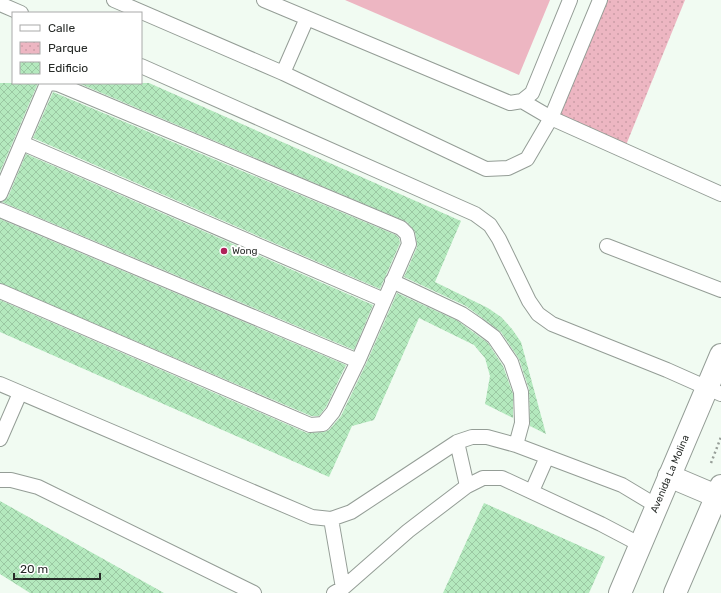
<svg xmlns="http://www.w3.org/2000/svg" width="721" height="593" viewBox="0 0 721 593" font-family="Rubik,sans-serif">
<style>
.park{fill:url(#park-dots)}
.pitch{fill:#edb6c2}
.building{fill:url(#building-cross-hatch)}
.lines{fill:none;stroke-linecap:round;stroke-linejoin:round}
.lane-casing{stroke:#949d96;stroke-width:16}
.street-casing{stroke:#949d96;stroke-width:24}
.secondary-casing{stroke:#949d96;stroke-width:24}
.path{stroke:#979e98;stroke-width:2.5;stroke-dasharray:2 3;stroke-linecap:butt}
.lane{stroke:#fff;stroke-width:14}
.street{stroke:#fff;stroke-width:22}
.secondary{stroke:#fff;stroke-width:22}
.poi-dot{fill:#af2159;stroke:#fff;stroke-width:1.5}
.labels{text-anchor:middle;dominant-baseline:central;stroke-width:4;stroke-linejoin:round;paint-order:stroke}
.poi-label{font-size:10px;fill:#272b28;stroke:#fff;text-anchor:start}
.street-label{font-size:10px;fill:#272b28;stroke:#fff}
</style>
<defs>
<pattern id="park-dots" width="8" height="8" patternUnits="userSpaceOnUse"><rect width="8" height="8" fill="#edb6c2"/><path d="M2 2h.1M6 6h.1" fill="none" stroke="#cb9da7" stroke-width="1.8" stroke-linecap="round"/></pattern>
<pattern id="building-cross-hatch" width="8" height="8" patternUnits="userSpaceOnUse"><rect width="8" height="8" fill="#b4e9be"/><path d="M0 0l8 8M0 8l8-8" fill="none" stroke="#9bc8a3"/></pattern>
</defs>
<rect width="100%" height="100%" fill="#f1fbf2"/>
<path class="park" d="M598,0h87l-59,145 -78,-29z"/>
<path class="pitch" d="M345,0h205l-31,75z"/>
<path class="building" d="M0,83h38l-38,89z
M78,83h71l312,138 -26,61 53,26 13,9 11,12 9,13 25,92 -16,-8 -1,-37 -10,-30 -18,-27 -35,-26 -62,-29 13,-30v-4l-2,-11 -8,-10z
M53,92l343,143 3,3 1,5 -20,46 -347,-151z
M26,154l347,151 -19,45 -352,-148 6,-5z
M0,219l346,146 -20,42 -7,9h-8l-311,-133z
M397,293l61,28 30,22 15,23 10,28v24l-28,-14 5,-28 -5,-18 -11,-13 -55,-27 -45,102 -22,6 -23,51 -329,-145v-32l307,133 17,-1 5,-2 12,-14 25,-52z
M0,501l164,92h-134l-30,-19z
M484,503l121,54 -16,36h-146z"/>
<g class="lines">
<g class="lane-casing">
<path id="lane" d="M114,0l169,73 203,96 22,-1 19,-9 24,-41 49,-118
M264,0l246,103 12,-2 10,-8 38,-93
M0,4l21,9
M141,66l334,148 15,11 9,14 30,62 9,13 14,10 115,46 54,24
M283,73l24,-55
M522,101l29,17 170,76
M22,143l362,157
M0,194l46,-108 5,-3
M0,210l358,151
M607,246l114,44
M392,281l70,33 16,11 16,12 17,25 10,30 1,31 -6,22
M0,291l310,134 13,-1 10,-12 25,-51 51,-117 -2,-10 -6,-6 -343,-144 -6,-1
M0,384l312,133 19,2 20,-7 106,-70 15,-5h15l29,8 106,40 35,21
M0,439l20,-46
M457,442l10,44
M0,480h11l27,7 216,106
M532,491l15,-34
M331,519l12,69
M334,593l9,-5 65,-57 59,-45 16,-8h19l99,46 40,21"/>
</g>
<g class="street-casing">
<path id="street" d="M669,476l52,22"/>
</g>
<g class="secondary-casing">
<path id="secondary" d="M620,593l101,-238
M675,593l46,-107"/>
</g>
<path class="path" d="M711,463l10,-26"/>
<use href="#lane" class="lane"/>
<use href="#street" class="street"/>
<use href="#secondary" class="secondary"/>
</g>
<circle class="poi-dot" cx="224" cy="251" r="4"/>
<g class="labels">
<g class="poi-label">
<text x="232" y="251">Wong</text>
</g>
<g class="street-label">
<text transform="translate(670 474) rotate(-67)">Avenida La Molina</text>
</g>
</g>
<rect x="12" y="12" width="130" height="72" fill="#ffffff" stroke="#a9aaa9"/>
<rect x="20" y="25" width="20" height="6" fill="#ffffff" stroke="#a9aaa9"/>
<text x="48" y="32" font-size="12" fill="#272b28">Calle</text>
<rect x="20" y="42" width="20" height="12" fill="url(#park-dots)" stroke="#a9aaa9"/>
<text x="48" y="52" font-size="12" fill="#272b28">Parque</text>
<rect x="20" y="62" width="20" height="12" fill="url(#building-cross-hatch)" stroke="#a9aaa9"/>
<text x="48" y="72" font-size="12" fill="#272b28">Edificio</text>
<path d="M14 573v6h86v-6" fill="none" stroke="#272b28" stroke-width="2"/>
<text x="20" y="573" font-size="12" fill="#272b28" stroke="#ffffff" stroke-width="3" paint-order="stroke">20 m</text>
</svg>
